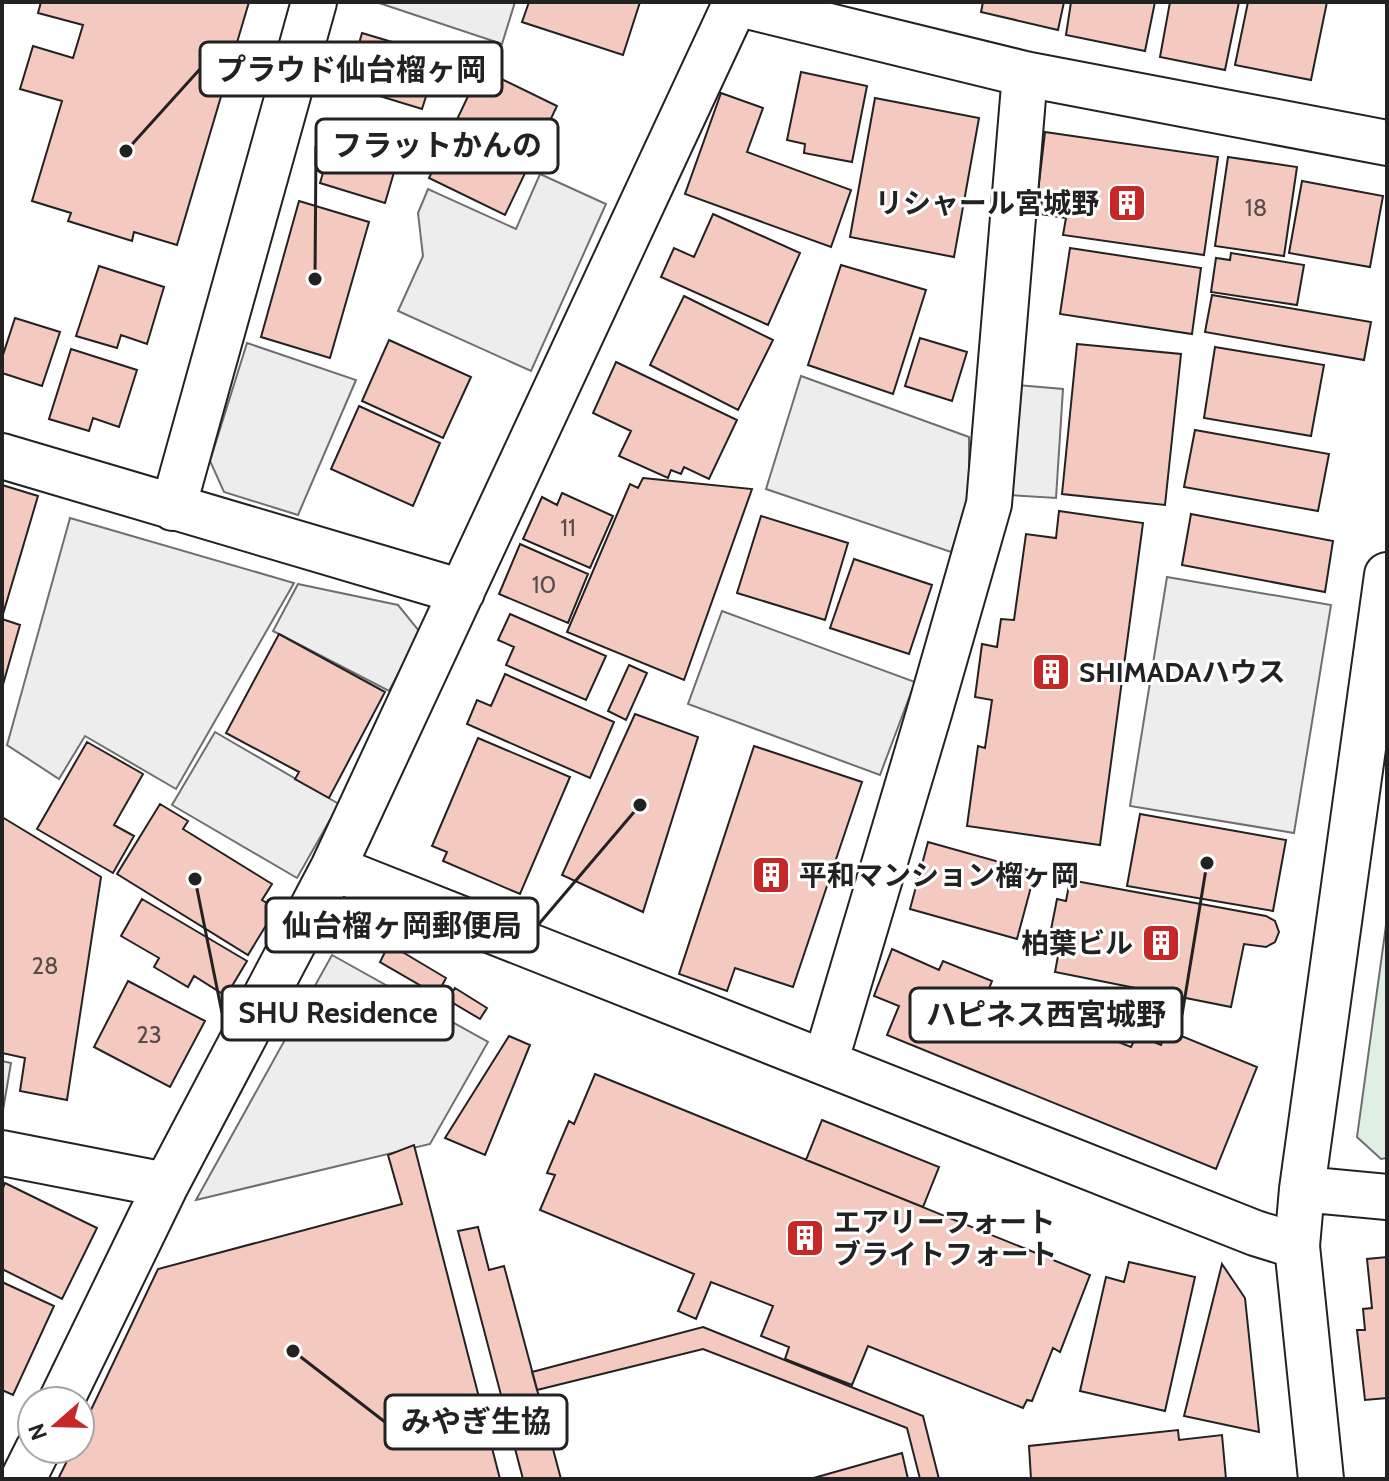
<svg xmlns="http://www.w3.org/2000/svg" width="1389" height="1481" viewBox="0 0 1389 1481" font-family="Cabin,'Noto Sans JP',sans-serif">
<style>
.green{fill:#e0efe3;stroke:#6f6f6f;stroke-width:2}
.parking{fill:#ededed;stroke:#6f6f6f;stroke-width:2}
.building{fill:#f3c9c0;stroke:#222;stroke-width:2}
.lines{fill:none;stroke-linecap:round;stroke-linejoin:round}
.minor-casing{stroke:#222;stroke-width:48}
.tertiary-casing{stroke:#222;stroke-width:48}
.minor{stroke:#fff;stroke-width:44}
.tertiary{stroke:#fff;stroke-width:44}
.labels{text-anchor:middle;dominant-baseline:central;stroke-width:6;stroke-linejoin:round;paint-order:stroke}
.number-label{font-size:24px;fill:#564c4a}
.poi-label{font-size:28px;font-weight:bold;fill:#222;stroke:#fff;text-anchor:start}
.leader{fill:none;stroke:#222;stroke-width:3}
.callout-dot{fill:#222;stroke:#fff;stroke-width:3}
.callout{fill:#fff;stroke:#222;stroke-width:3}
.callout-label{font-size:30px;text-anchor:middle;font-weight:bold;fill:#222}
</style>
<rect width="100%" height="100%" fill="#fff"/>
<path class="green" d="M1387,918v240l-6,1 -24,-22z"/>
<path class="parking" d="M376,2h139l-13,42z
M540,174l66,30 -75,167 -133,-60 25,-55 -5,-43 10,-24 88,40z
M247,343l109,37 -58,135 -74,-23 -14,-31z
M801,376l168,61v65l-18,50 -185,-63z
M1017,385l46,4 -7,109 -46,-3z
M70,518l224,65 -118,206 -91,-53 -26,43 -52,-34z
M1167,577l164,28 -37,228 -164,-27z
M298,584l100,21 22,27 -31,59 -116,-60z
M722,611l193,71 -35,93 -192,-71z
M215,732l124,72 -42,74 -125,-73z
M332,955l156,87 -58,102 -234,56z
M2,1061l9,2 -9,53z"/>
<path class="building" d="M41,2h208l-72,243 -43,-13 -2,9 -64,-20 3,-8 -39,-12 30,-100 -42,-12 13,-43 40,12 10,-33 -45,-12z
M529,2h111l-17,53 -101,-33z
M983,2h81l-6,28 -77,-18z
M1071,2h84l-10,49 -79,-16z
M1170,2h69l-14,68 -65,-13z
M1248,2h79l-16,78 -76,-15z
M362,33l77,23 -17,53 -75,-23z
M481,69l76,37 -52,109 -76,-37z
M801,72l66,14 -15,76 -48,-9 1,-9 -18,-4z
M721,93l42,15 -16,44 104,38 -20,57 -146,-53z
M875,98l104,20 -25,139 -104,-20z
M1045,132l173,25 -14,98 -141,-20 3,-17 -26,-4 3,-22h-5z
M332,142l65,20 -12,41 -65,-20z
M1228,157l69,10 -13,89 -69,-10z
M1302,181l81,15 -13,71 -81,-14z
M299,201l70,21 -39,136 -69,-21z
M713,214l87,39 -32,72 -107,-48 13,-29 20,9z
M1070,248l131,20 -9,66 -132,-20z
M1231,253l73,12 -7,40 -86,-13 5,-34 14,2z
M841,265l85,25 -33,104 -85,-29z
M99,266l65,21 -17,57 -26,-9 -4,13 -41,-12z
M1212,295l159,27 -7,38 -159,-28z
M684,296l89,44 -35,70 -88,-45z
M15,318l45,14 -18,54 -40,-13v-15z
M920,338l47,14 -15,49 -47,-15z
M389,340l82,37 -28,61 -81,-37z
M1077,344l104,10 -16,151 -103,-11z
M1215,347l109,18 -13,71 -107,-18z
M71,349l66,21 -18,57 -26,-9 -4,13 -40,-12z
M616,362l121,58 -28,59 -25,-12 -3,7 -10,-4 -3,8 -49,-22 12,-25 -38,-18z
M359,406l81,37 -27,63 -82,-37z
M1195,430l134,24 -11,57 -134,-24z
M643,478l109,11 -68,191 -117,-48 63,-148 8,4z
M2,485l36,11 -35,118 -1,-1z
M562,493l51,23 -23,52 -67,-29 19,-42 15,8z
M1059,511l84,12 -43,322 -133,-19 11,-80 7,2 7,-48 -17,-3 7,-53 15,3 4,-28 13,1 12,-86 30,4z
M1191,514l142,27 -8,51 -143,-27z
M761,516l87,27 -23,77 -88,-27z
M520,544l68,30 -20,49 -69,-29z
M854,559l78,26 -23,69 -79,-26z
M510,614l96,42 -20,44 -80,-35 8,-18 -16,-7z
M2,619l18,6 -18,63z
M279,634l106,58 -56,106 -34,-19 4,-7 -73,-39z
M629,665l18,8 -21,47 -18,-9z
M505,674l109,48 -24,56 -123,-54 10,-24 14,6z
M635,714l63,23 -55,175 -81,-37z
M478,738l92,39 -50,117 -77,-33 4,-9 -15,-6z
M87,742l56,32 -29,51 20,11 -21,37 -76,-44z
M754,746l108,36 -69,205 -58,-19 -8,23 -48,-17z
M160,804l28,17 -5,8 89,55 -10,16 14,9 -28,46 -131,-81z
M1140,814l146,26 -13,71 -146,-25z
M2,817l99,60 -34,223 -47,-9 5,-33 -23,-5z
M928,842l107,30 -18,67 -107,-30z
M1070,880l196,36 9,5 4,11 -4,10 -9,5 -22,-3 -13,63 -176,-35 3,-16 -12,-1 11,-56 9,2z
M142,899l105,62 -21,35 -32,-20 -6,11 -34,-20 5,-9 -38,-22z
M389,944l57,34 -9,17 -57,-33z
M892,949l47,21 4,-9 49,20 -4,10 143,56 6,-12 24,10 6,-15 90,37 -41,102 -329,-134 12,-29 -25,-10z
M128,981l77,40 -35,66 -76,-40z
M455,988l32,20 -7,11 -32,-19z
M509,1036l21,9 -45,110 -40,-17z
M595,1074l495,201 -30,77 -7,-4 -21,53 -5,-1 -4,8 -155,-62 -16,39 -67,-26 4,-12 -28,-11 12,-30 -62,-24 -15,37 -18,-8 16,-37 -154,-64 15,-35 -8,-2 22,-52 5,3z
M822,1120l117,47 -16,40 -117,-47z
M414,1145l86,334h-442l15,-30h7v-16l78,-164 244,-65 -14,-49z
M5,1183l92,45 -35,71 -60,-30v-79z
M478,1227l11,43 15,-4 57,213h-38l-65,-248z
M1387,1257v141l-22,2 -8,-70h8l-2,-21 9,-1 -5,-49z
M1129,1262l66,15 -30,134 -85,-20 26,-114 18,5z
M1222,1264l23,34 14,134 -75,-16z
M2,1282l52,24 -41,89 -11,-5z
M703,1327l220,89 16,63h-19l-13,-51 -204,-79 -166,41 -5,-18z
M1178,1430l1,10 43,-5 4,44h-195l-2,-33z
M902,1453l6,26h-98z"/>
<g class="lines">
<g class="minor-casing">
<path id="minor" d="M735,3l290,71 362,69
M2,456l460,136
M173,508l141,-506
M333,868l922,365 42,13
M825,1063l105,-353 59,-206 36,-430
M2,1153l164,32
M61,1401l105,-216 167,-317 403,-866
M23,1479l15,-30"/>
</g>
<g class="tertiary-casing">
<path id="tertiary" d="M1302,1189l85,8
M1321,1479l-24,-233 5,-57 85,-614"/>
</g>
<use href="#minor" class="minor"/>
<use href="#tertiary" class="tertiary"/>
</g>
<defs>
<g id="building-square" transform="scale(2)"><rect x="-9" y="-9" width="18" height="18" rx="4" fill="#c62828" stroke="#fff"/><path d="M-4-6H4V6H1V3H-1V6H-4ZM-2.5-4.3h1.7v1.8h-1.7ZM.8-4.3h1.7v1.8H.8ZM-2.5-1h1.7V.8h-1.7ZM.8-1h1.7V.8H.8Z" fill="#fff"/></g>
</defs>
<g fill-rule="evenodd">
<use href="#building-square" x="1127" y="203"/>
<use href="#building-square" x="1051" y="672"/>
<use href="#building-square" x="771" y="875"/>
<use href="#building-square" x="1161" y="943"/>
<use href="#building-square" x="805" y="1238"/>
</g>
<g class="labels">
<g class="number-label">
<text x="1256" y="207">18</text>
<text x="568" y="527">11</text>
<text x="544" y="584">10</text>
<text x="45" y="965">28</text>
<text x="149" y="1034">23</text>
</g>
<g class="poi-label">
<text x="1099" y="203" text-anchor="end">リシャール宮城野</text>
<text x="1079" y="672">SHIMADAハウス</text>
<text x="799" y="875">平和マンション榴ヶ岡</text>
<text x="1133" y="943" text-anchor="end">柏葉ビル</text>
<text x="833" y="1222">エアリーフォート<tspan x="833" dy="32">ブライトフォート</tspan></text>
</g>
</g>
<path class="leader" d="M126 151L200 69M315 279L316 146M640 805L538 925M195 879L222 1013M1207 863L1182 1015M293 1351L385 1422"/>
<g class="callout-dot">
<circle cx="126" cy="151" r="8"/>
<circle cx="315" cy="279" r="8"/>
<circle cx="640" cy="805" r="8"/>
<circle cx="195" cy="879" r="8"/>
<circle cx="1207" cy="863" r="8"/>
<circle cx="293" cy="1351" r="8"/>
</g>
<g class="callout">
<rect x="200" y="42" width="302" height="54" rx="8"/>
<rect x="316" y="119" width="242" height="54" rx="8"/>
<rect x="266" y="898" width="272" height="54" rx="8"/>
<rect x="222" y="986" width="231" height="54" rx="8"/>
<rect x="910" y="988" width="272" height="54" rx="8"/>
<rect x="385" y="1395" width="182" height="54" rx="8"/>
</g>
<g class="callout-label">
<text x="351" y="80">プラウド仙台榴ヶ岡</text>
<text x="437" y="156">フラットかんの</text>
<text x="402" y="936">仙台榴ヶ岡郵便局</text>
<text x="338" y="1023">SHU Residence</text>
<text x="1046" y="1025">ハピネス西宮城野</text>
<text x="476" y="1432">みやぎ生協</text>
</g>
<rect width="1389" height="1481" fill="none" stroke="#222222" stroke-width="8"/>
<g transform="translate(56 1425) rotate(250)"><circle r="38" fill="#ffffff" stroke="#a7a7a7" stroke-width="2"/>
<path d="M0-6L14 30L0 20L-14 30Z" fill="#c62828"/>
<text y="-12" font-size="22" font-weight="bold" text-anchor="middle" fill="#222222">N</text>
</g>
</svg>
